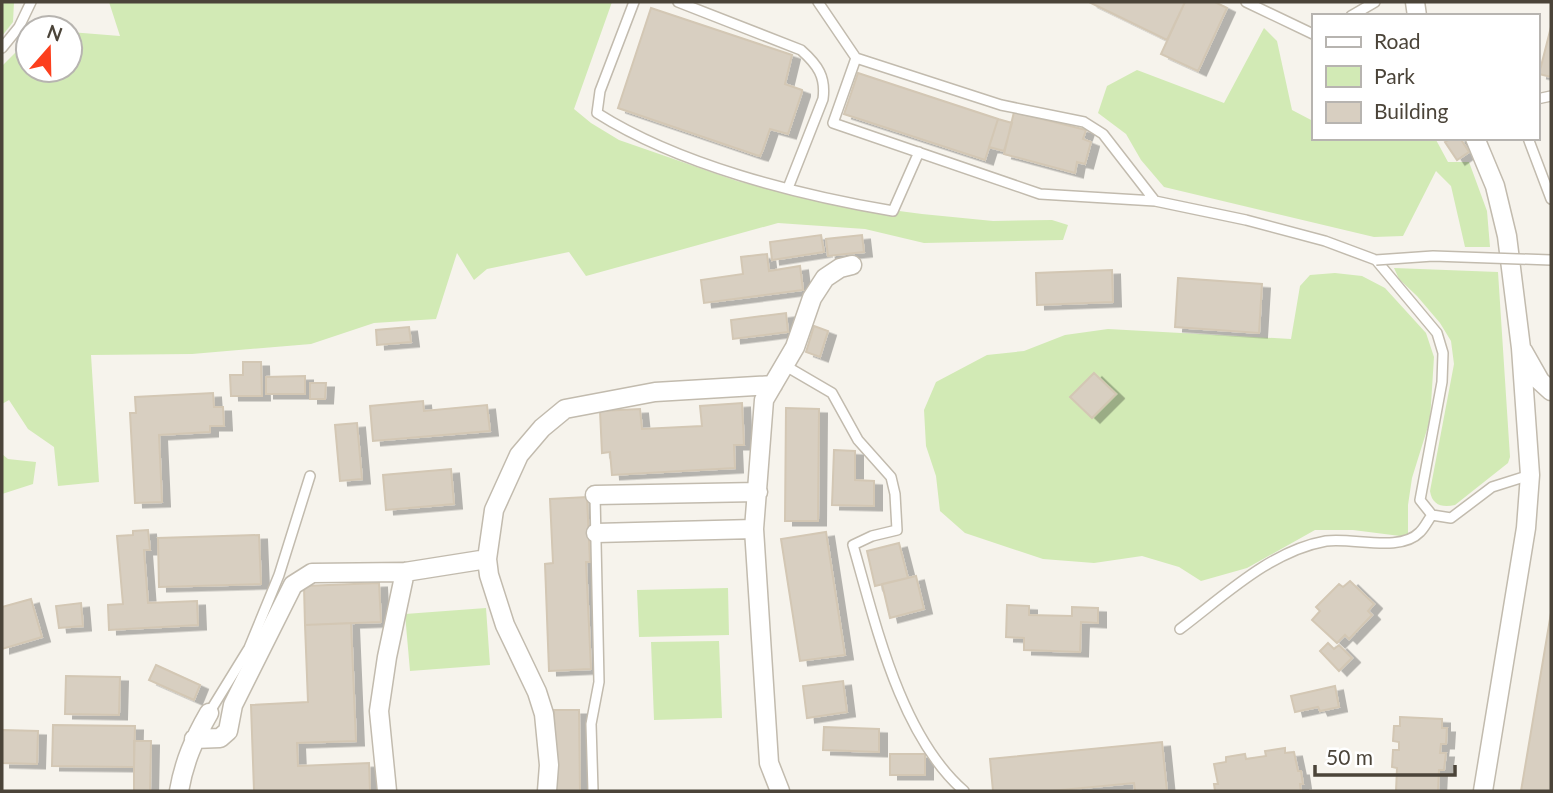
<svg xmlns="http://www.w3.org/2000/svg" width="1553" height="793" viewBox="0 0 1553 793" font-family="Lato,sans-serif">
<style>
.green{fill:#d2eab5}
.building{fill:#d8cfc1;stroke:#d3c7b4;stroke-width:2;filter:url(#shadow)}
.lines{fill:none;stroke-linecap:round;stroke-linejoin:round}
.lane-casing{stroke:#c2bbae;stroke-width:12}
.street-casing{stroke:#c2bbae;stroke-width:21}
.lane{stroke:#fff;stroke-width:9}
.street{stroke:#fff;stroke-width:18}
.lane-bridge-casing{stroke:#c2bbae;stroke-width:12;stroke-linecap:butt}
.lane-bridge{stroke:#fff;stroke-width:9}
</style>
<defs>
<filter id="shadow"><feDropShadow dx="8" dy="4.5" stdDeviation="0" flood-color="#0004"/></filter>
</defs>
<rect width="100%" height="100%" fill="#f6f3ec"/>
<path class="green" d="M2,2h12l-1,20 -11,14z
M109,2h503l-38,107 17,14 28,17 118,41 71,18 114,15 71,7 59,-1 16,5 -5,15 -139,3 -59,-14 -87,-6 -192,53 -17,-24 -82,17 -13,11 -17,-27 -21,66 -62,4 -63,21 -119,10 -101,1 8,127 -41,4 -4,-39 -26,-18 -19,-29 -7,4v-338l26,-26v30h42v-38l50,4z
M1264,28l13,13 15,69 21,11v17h122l13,24h21l18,49 3,36h-25l-14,-61 -15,-15 -33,65 -29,1 -210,-50 -23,-27 -15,-26 -28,-21 9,-27 30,-16 87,33z
M1394,268l104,4 12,185 -2,6 -53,42c-13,3 -23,0 -25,-14l24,-127 -3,-23 -11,-18 -23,-27 -18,-17z
M1335,273l27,3 23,12 41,45 8,24 -4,63 -18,58 -4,27v32l-55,-7h-38l-68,38 -46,13 -22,-14 -37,-11 -48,7 -51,-4 -78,-26 -25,-22 -4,-35 -10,-30 -2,-36 12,-28 51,-27 37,-4 41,-16 43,-6 183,10 9,-53 10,-11z
M2,454l6,5 28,3 -3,22 -31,10z
M728,588l1,47 -90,2 -2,-47z
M486,608l4,57 -80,6 -5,-57z
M719,641l3,77 -68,2 -3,-78z"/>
<path class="building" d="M1089,2h96l-18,38z
M1185,2h30l12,6 -29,63 -37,-17z
M651,8l141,47 -7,29 17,6v2l-14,42 -18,-5 -8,23 -2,4 -4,-1 -138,-47z
M1551,27v50l-12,-3z
M858,73l140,46 -13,41 -141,-46z
M1014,112l72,18 -3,9 8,3 -6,22 -8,-2 -2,11 -71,-19z
M998,119l14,4 -8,28 -15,-4z
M1452,138h8l9,14 -12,8 -12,-18z
M821,235l3,17 -52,8 -2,-18z
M862,235l2,17 -36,4 -2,-17z
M767,254l2,17 31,-5 3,24 -99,13 -3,-23 42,-6 -2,-17z
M1112,270l1,32 -76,3 -1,-32z
M1178,278l84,6 -3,49 -84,-6z
M786,313l2,19 -55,7 -2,-19z
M814,326l14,5 -8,26 -14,-5z
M409,327l2,15 -34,3 -1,-15z
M243,362h18l1,34h-31l-1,-21h13z
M1094,373l22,21 -24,24 -22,-21z
M305,376v18h-39v-17z
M310,383h16l-1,16h-15z
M213,393l1,14h9l1,19h-14v6l-51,3 3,67 -27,1 -5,-90h6l-1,-16z
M423,401l1,10 63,-6 3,26 -117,10 -3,-35z
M742,403l2,42h-10l1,23 -123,7 -2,-23 -8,1 -2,-42 40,-2 2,20 60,-3 -2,-20z
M786,408l33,1 -1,112h-33z
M357,423l5,56 -22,2 -5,-56z
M834,450l21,1v29l19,1v25l-42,-1z
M451,469l3,35 -68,6 -3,-35z
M587,497l3,65h-4l5,107 -42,2 -4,-107 8,-1 -3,-64z
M148,530l2,20h-6l4,53 49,-2 1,24 -89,5 -1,-25 15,-1 -6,-68 16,-1v-4z
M826,532l19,123 -45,6 -19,-122z
M259,535l2,49 -102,3 -1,-49z
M899,543l9,35 -33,8 -8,-35z
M916,576l8,33 -34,9 -8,-34z
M1350,581l24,23 -6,7 4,4 -23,24 -4,-4 -8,8 -25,-23 8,-9 -4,-4 23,-23 4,3z
M379,583l2,39 -76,3 -1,-39z
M31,599l11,38 -40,12v-42z
M81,603l2,23 -24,2 -3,-22z
M1007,605l22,1v9l43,1v-9l26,1v15l-17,-1 -1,30 -56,-2v-12l-18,-1z
M1551,613v178h-30z
M351,623l5,118 -59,2 1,23 71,-3 1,28h-116l-3,-86 57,-3 -3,-77z
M1328,643l6,6 5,-4 13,13 -13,13 -19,-20z
M156,665l44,20 -6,15 -45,-20z
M66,676l54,1 -1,38 -54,-1z
M843,681l4,31 -40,6 -4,-32z
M1335,686l4,21 -19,4 -2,-4 -23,5 -4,-16z
M554,710h25l1,81h-25z
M1400,717l42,2v9h5l-1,16h-5l-1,9h6l-2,17h-5l-1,21h-42l1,-23 -5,-1 1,-17h6v-8l-6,-1 1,-15h6z
M53,725l82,1 -1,41 -82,-1z
M824,727l55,2v23l-56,-2z
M2,730l36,1 -1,33 -35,-1z
M134,741h17l-1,50h-16z
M1162,742l5,49h-32l-1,-8 -83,8h-58l-3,-32z
M1285,748v5l9,-1 4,19h3l2,13h-3l1,7h-86l-1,-7h4l-4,-20 12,-2v-5l19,-3 1,5 20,-3 -1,-5z
M890,754h35v21h-35z"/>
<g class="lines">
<g class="lane-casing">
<path id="lane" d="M634,2l-34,89 -3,22c82,52 201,82 296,98l26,-59
M678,2l123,48c17,15 25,27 22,49l-35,89
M818,2l38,56 145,47 83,17 19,12 52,67
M1246,2l67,32
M1351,16l24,-14
M2,48l17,-21 12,-25
M856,58l-23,65 207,71 115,7 91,19 79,21 51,19 61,73 6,20 -1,29 -22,118 12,15 19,3 41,-31 38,-12
M1537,99l14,-3
M1528,138l23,61
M784,365l48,28 26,47 33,37 4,17 2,36 -25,6 -19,9c23,80 47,190 111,246
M1180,629c44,-33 90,-78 146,-88 27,-4 74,12 94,-9 5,-5 8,-12 12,-17
M209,713l40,-65 30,-73 31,-99
M593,791l-2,-67 8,-42 -4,-187"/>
</g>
<g class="street-casing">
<path id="street" d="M1415,2l2,14
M1475,138l20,48 12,50 14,112 9,127 -4,53 -43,263
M1523,351l17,30 11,10
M595,495l163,-3
M596,533l158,-4
M194,739l26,-1 8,-7 5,-26 60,-120 19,-12 93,-1 82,-13
M179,791c5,-29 15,-52 30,-78
M387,791l-8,-80 8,-54 18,-85
M547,791l2,-26 -5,-51 -7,-22 -32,-67 -16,-50 -2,-16 7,-49 25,-55 23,-27 23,-19 90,-17 118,-7
M780,791l-11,-28 -15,-234 10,-129 31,-53 17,-49 13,-20 15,-10 12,-3"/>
</g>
<use href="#lane" class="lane"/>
<use href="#street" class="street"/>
<g class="lane-bridge-casing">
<path id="lane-bridge" d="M1376,260l57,-4 118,4"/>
</g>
<use href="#lane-bridge" class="lane-bridge"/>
</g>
<rect width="1553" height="793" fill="none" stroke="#4b4439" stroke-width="7"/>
<rect x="1312" y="14" width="228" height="126" fill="#ffffff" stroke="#b7b4b0" stroke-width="2"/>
<rect x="1326" y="37" width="35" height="10" fill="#ffffff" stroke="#b7b4b0" stroke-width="2"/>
<text x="1374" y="49" font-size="21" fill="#4b4439">Road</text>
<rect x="1326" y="66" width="35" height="21" fill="#d2eab5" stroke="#b7b4b0" stroke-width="2"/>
<text x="1374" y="84" font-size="21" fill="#4b4439">Park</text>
<rect x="1326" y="102" width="35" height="21" fill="#d8cfc1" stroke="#b7b4b0" stroke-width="2"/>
<text x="1374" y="119" font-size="21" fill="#4b4439">Building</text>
<g transform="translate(49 49) rotate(20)"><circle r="33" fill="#ffffff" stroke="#b7b4b0" stroke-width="2"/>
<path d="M0-5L12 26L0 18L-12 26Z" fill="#fc3f1d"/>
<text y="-10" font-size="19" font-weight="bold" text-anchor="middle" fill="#4b4439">N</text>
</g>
<path d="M1315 765v10h140v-10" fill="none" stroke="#4b4439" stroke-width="3.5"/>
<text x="1326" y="765" font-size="21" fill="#4b4439" stroke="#ffffff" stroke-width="5" paint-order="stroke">50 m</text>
</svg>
